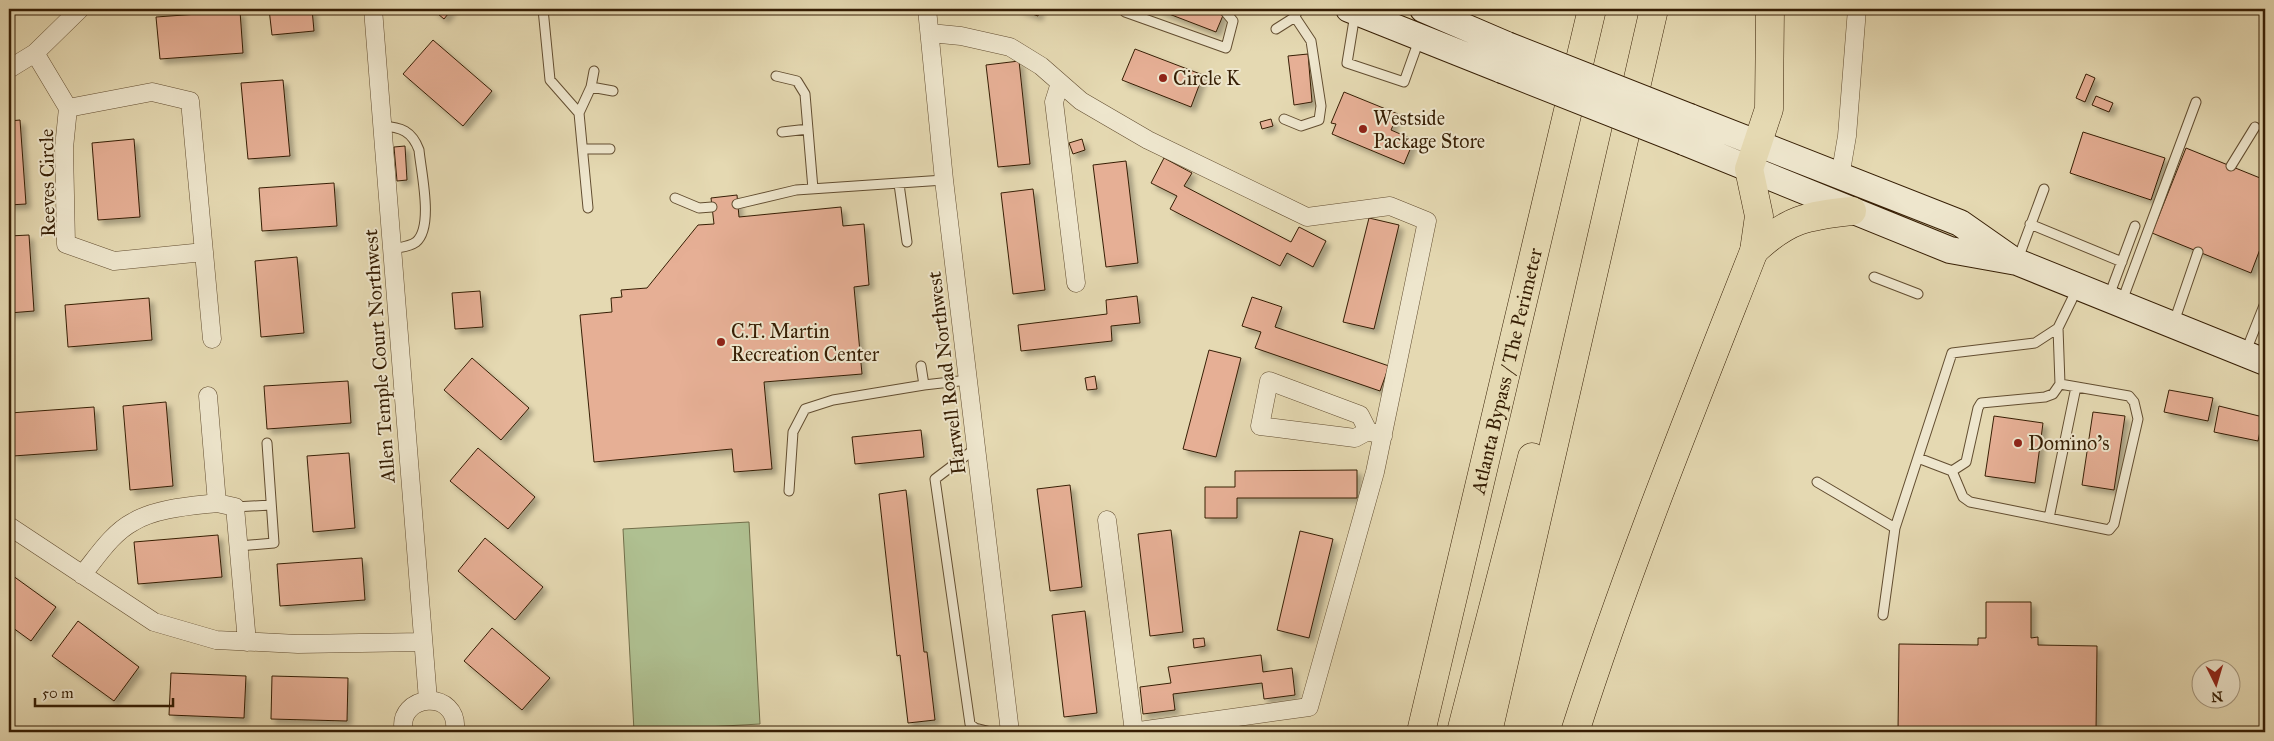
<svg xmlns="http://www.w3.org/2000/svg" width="2274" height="741" viewBox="0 0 2274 741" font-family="'IM FELL Great Primer',serif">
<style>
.green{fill:#afc091;stroke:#726f4a}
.building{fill:#e6af95;stroke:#361e04;filter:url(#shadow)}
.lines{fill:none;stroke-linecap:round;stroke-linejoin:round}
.service-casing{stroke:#624d30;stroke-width:11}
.minor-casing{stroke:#624d30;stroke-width:19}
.secondary-casing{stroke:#361e04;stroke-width:28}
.motorway-casing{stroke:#361e04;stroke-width:29}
.service{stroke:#eee6cd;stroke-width:9}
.minor{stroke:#eee6cd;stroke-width:18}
.secondary{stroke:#eee6cd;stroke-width:26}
.motorway{stroke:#e5d9b2;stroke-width:28}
.secondary-bridge-casing{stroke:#361e04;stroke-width:28;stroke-linecap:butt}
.secondary-bridge{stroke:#eee6cd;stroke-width:26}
.poi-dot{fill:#8f2418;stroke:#eee6cd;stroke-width:2}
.labels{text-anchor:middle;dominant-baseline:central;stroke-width:4;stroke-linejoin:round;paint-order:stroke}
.poi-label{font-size:20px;fill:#361e04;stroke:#eee6cd;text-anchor:start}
.street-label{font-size:20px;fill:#361e04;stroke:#eee6cd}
</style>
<defs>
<filter id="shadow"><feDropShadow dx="4.5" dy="4.5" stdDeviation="2.5" flood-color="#0004"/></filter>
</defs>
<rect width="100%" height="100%" fill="#e5d9b2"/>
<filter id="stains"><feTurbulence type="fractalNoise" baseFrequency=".004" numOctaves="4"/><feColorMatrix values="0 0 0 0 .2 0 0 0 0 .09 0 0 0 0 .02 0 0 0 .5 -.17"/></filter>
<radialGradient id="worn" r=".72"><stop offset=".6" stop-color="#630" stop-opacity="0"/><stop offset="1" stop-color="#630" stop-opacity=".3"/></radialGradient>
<path class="green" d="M749,522l11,202 -126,7 -11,-202z"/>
<path class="building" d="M269,9h43l2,22 -42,4z
M432,9h20l-8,10z
M1018,9h22l-2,7z
M1156,9h56l12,4 -8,19z
M240,11l3,42 -83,6 -4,-42z
M433,40l59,51 -29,35 -60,-52z
M1135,49l68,26 -12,32 -69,-27z
M1308,54l4,48 -18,3 -6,-49z
M1019,61l11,103 -32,3 -12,-102z
M2086,74l9,4 -10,24 -9,-4z
M283,80l7,76 -42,3 -7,-76z
M1344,92l54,22 -7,16 23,10 -10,24 -72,-30 4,-10 -5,-1z
M2096,96l17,7 -4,9 -17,-7z
M1271,119l2,7 -11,3 -2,-7z
M20,120l6,84 -17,1v-84z
M2083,132l82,26 -14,42 -81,-27z
M134,139l6,78 -42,3 -6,-77z
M1082,139l3,11 -12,4 -4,-11z
M405,146l2,34 -10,1 -3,-34z
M2186,148l79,32v56l-14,37 -99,-40z
M1164,158l28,15 -8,13 107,56 8,-15 27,14 -13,26 -26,-14 -7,13 -110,-57 7,-13 -26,-13z
M1126,161l12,102 -32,4 -13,-102z
M334,183l3,43 -75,5 -3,-43z
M1033,189l12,101 -32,4 -12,-101z
M737,195l2,22 102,-10 2,19 21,-2 5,61 -15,2 8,87 -98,8 8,87 -38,3 -2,-23 -138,13 -14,-147 32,-3 -1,-14 11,-1 -1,-7 26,-2 51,-63 16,-1 -3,-26z
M1369,218l30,7 -25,104 -31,-7z
M29,235l5,76 -25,2v-77z
M297,257l7,76 -43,4 -6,-76z
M480,291l3,36 -28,2 -3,-36z
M1137,296l3,27 -29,3 1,15 -91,10 -3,-26 89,-11 -1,-14z
M1252,297l30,10 -7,20 114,39 -9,25 -125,-43 6,-16 -19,-6z
M149,298l3,42 -84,7 -3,-42z
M1209,350l32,8 -25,99 -33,-8z
M472,358l57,50 -28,32 -57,-50z
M1095,376l2,13 -10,1 -2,-12z
M348,381l3,42 -84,6 -3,-43z
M2169,390l44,8 -5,23 -44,-9z
M166,402l7,84 -43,4 -7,-84z
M2219,406l44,11 -5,24 -44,-9z
M94,407l3,43 -84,6 -3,-43z
M2093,412l32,4 -11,74 -32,-5z
M1994,416l49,7 -8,60 -50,-7z
M921,430l3,27 -69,7 -3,-27z
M478,448l57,49 -27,32 -58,-48z
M349,453l6,75 -42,4 -6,-76z
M1357,470v28h-120v20h-32v-31h30v-16z
M1070,485l12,102 -32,4 -13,-102z
M906,490l18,162h3l8,68 -27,3 -8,-68 -3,1 -18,-162z
M1171,530l12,102 -33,4 -12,-102z
M1300,531l33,8 -24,99 -32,-8z
M218,535l4,42 -84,7 -4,-42z
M485,538l58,49 -28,33 -57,-49z
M362,558l3,42 -85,6 -3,-42z
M9,573l47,34 -25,34 -22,-16z
M1986,602h45v36l7,-1v8l59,1 -1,86h-198l1,-88 79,1v-7h8z
M1085,611l12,102 -33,4 -12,-102z
M78,621l61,46 -25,34 -62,-45z
M492,628l58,50 -28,32 -58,-49z
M1204,638l1,8 -11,2 -1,-9z
M1261,655l2,17 29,-4 3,27 -31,4 -2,-16 -89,11 2,16 -32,4 -3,-27 31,-4 -3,-16z
M171,673l75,3 -2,42 -75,-3z
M272,676l76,2 -1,43 -76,-2z"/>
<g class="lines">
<g class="service-casing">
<path id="service" d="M543,9l7,71 29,33 9,95
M1123,9l2,3 101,36 7,-27 -10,-12
M1355,14l-8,49 57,19 15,-42
M1276,29l19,-12 3,-8
M776,76l21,5 8,13 8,95
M591,87l3,-16
M579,113l12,-26 22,4
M1284,119l17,7 18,-6 2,-14 -10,-65 -16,-24
M382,126c19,1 30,5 37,24 2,22 15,77 -3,92 -7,5 -15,5 -23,7
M782,132l26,-3
M583,149h27
M2231,166l24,-39
M899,184l8,58
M675,198l24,10 13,-1
M737,204l59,-14 148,-10
M2030,224l92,38
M2018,259l26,-70
M1874,277l44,17
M2109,296l26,-70
M2122,301l74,-199
M2174,322l24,-70
M2246,351l19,-48
M921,366l3,19 44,-5
M976,448l-41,31 35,245 5,4 16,4
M1918,458l34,13 11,26 7,5 139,28 5,-6 24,-105 -4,-17 -5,-6 -69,-12 -2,-56
M1952,471l14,-9 12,-54 3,-5 64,-6 8,-3 7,-10
M1817,482l78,46
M789,491l4,-59 12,-23 28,-9 91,-15
M235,507l36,-2
M2049,518l27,-131
M239,546l35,-3 -7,-100
M1883,615l12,-87 57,-175 83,-10 23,-15 19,-39"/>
</g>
<g class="minor-casing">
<path id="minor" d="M373,9l55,691
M927,9l17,171 66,552
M930,33l31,3 49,11 31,19 40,35 67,39 159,77 83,-11 37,15 -52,251 -66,235 -177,25
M35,53l33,55
M9,69l26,-16 45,-44
M1060,83l-6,19 22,181
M68,108l84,-16 38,9 22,238
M68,108l-4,40 2,96 48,17 90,-9
M1840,177l7,-41 10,-127
M208,396l9,107 18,4 12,135
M1368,431l-8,-16 -91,-34 -9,45 95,12 13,-7 15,5
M1107,520l27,212
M9,526l145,96 62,18 82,4 125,-2
M82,575c15,-18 30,-42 51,-53 23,-14 58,-16 84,-19
M404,732c-9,-38 56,-45 51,0"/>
</g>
<g class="secondary-casing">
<path id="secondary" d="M1349,9l153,61
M1423,9l84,36
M1690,117l270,106 50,35
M1684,142l266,108 67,12 248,100"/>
</g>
<g class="motorway-casing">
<g id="motorway">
<path d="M1754,251c34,-32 52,-35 98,-40"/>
<path id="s1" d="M1421,732l171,-723"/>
<path d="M1461,732l71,-275"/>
<path d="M1488,732l166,-723"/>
<path d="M1575,732c52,-163 116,-321 179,-481l5,-35 -10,-47 20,-60 1,-100"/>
</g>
</g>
<use href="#service" class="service"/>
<use href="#minor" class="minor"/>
<use href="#secondary" class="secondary"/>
<use href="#motorway" class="motorway"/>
<g class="secondary-bridge-casing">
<path id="secondary-bridge" d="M1507,45l183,72
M1502,70l182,72"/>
</g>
<use href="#secondary-bridge" class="secondary-bridge"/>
</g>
<g class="poi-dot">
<circle cx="1163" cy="78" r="5"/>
<circle cx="1363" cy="129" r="5"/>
<circle cx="721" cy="342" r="5"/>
<circle cx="2018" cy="443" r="5"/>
</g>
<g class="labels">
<g class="poi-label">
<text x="1173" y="78">Circle K</text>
<text x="1373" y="118">Westside<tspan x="1373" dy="23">Package Store</tspan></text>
<text x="731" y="331">C.T. Martin<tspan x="731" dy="23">Recreation Center</tspan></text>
<text x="2028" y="443">Domino's</text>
</g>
<g class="street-label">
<text transform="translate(47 183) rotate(-91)">Reeves Circle</text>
<text transform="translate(379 356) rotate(-94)">Allen Temple Court Northwest</text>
<text stroke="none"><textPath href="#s1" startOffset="371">Atlanta Bypass / The Perimeter</textPath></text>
<text transform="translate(946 373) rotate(-97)">Harwell Road Northwest</text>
</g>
</g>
<rect width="2274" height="741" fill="none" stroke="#e5d9b2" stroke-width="30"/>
<rect x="10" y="10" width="2254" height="721" fill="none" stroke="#361e04" stroke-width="2.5"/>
<rect x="15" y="15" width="2244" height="711" fill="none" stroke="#361e04"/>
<g transform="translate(2216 684) rotate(175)"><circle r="24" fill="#eee6cd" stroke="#a4967d"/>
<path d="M0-4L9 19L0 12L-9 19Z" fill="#8f2418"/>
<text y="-8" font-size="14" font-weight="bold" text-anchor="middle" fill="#361e04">N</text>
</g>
<path d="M35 698v8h138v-8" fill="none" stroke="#361e04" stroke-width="2.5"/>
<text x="42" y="698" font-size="15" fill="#361e04" stroke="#eee6cd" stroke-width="4" paint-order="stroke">50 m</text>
<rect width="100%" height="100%" filter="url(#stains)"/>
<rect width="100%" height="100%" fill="url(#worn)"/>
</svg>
